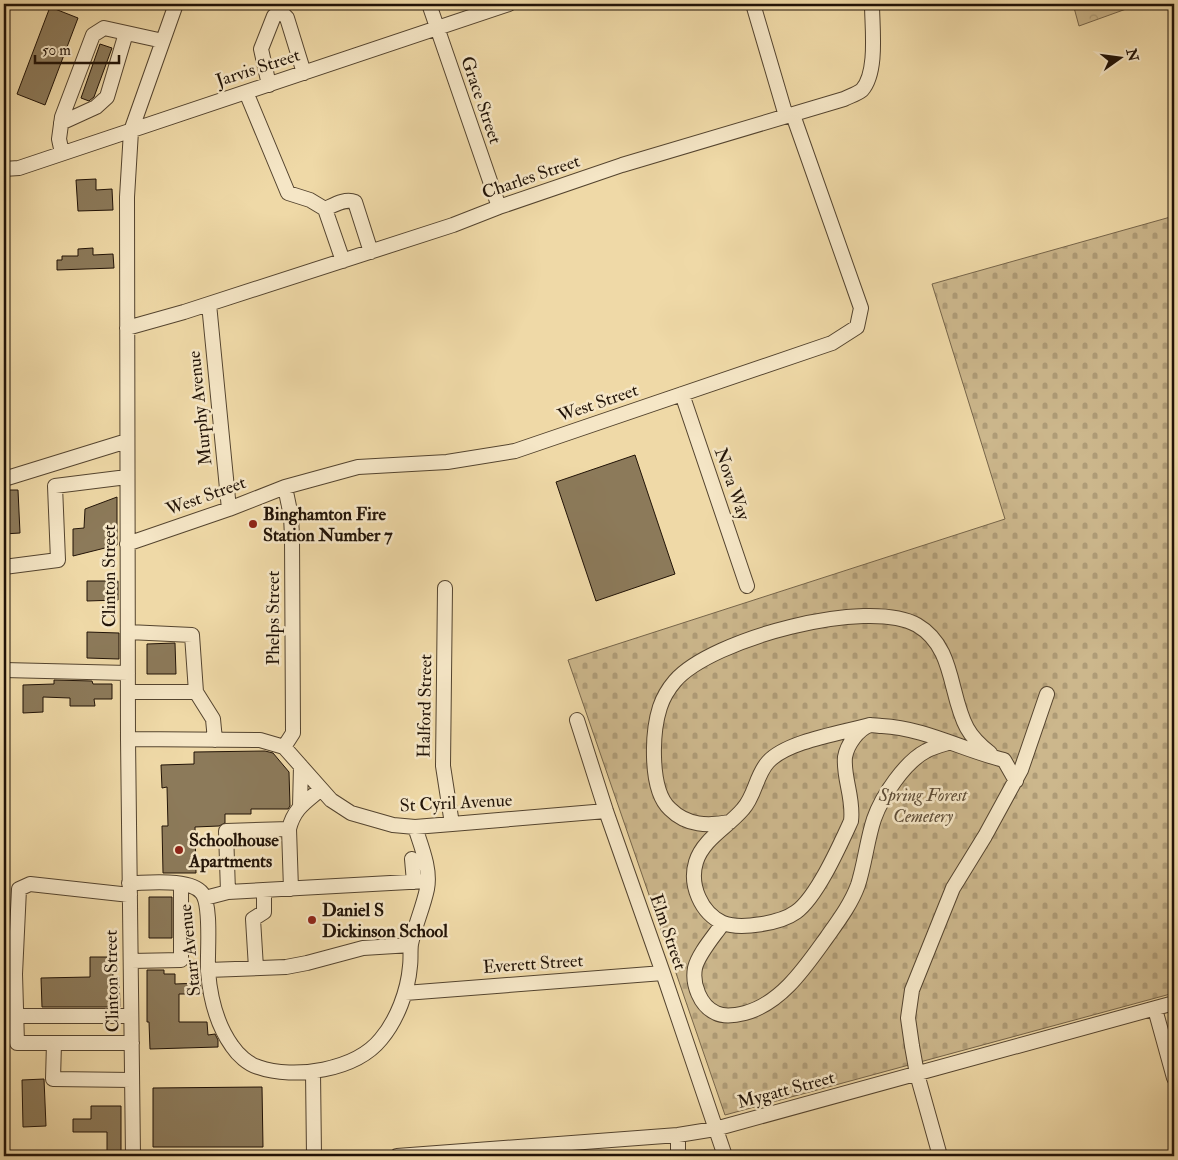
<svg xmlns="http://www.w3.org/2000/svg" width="1178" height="1160" viewBox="0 0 1178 1160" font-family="'IM FELL Double Pica',serif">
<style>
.forest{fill:url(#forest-crowns);stroke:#76654a}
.cemetery{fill:url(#cemetery-stones);stroke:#76654a}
.building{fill:#8c7a5a;stroke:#211307}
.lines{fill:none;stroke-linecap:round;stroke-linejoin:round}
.minor-casing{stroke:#54442f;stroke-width:16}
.minor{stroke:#f5e6c6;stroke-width:14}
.rail{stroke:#211307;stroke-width:3;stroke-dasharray:9 9;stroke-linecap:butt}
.poi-dot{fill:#8f2418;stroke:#f5e6c6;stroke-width:2}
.labels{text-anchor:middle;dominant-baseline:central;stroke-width:5;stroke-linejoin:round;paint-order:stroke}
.street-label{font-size:18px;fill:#211307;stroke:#f5e6c6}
.poi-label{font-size:18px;font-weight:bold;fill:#211307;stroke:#f5e6c6;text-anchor:start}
.park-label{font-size:18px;font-style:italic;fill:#5d4c36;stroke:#f5e6c6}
</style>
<defs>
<pattern id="forest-crowns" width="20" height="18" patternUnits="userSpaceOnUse" patternTransform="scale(1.25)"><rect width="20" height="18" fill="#ccb78c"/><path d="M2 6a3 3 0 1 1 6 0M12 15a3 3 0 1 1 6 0" fill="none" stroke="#af9c77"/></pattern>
<pattern id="cemetery-stones" width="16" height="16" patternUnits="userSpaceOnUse" patternTransform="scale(1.25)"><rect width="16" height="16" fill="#ccb78c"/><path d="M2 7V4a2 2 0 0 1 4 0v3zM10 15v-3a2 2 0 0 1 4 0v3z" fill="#af9c77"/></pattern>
</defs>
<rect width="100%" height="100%" fill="#efd9a7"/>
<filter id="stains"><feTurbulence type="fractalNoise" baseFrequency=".004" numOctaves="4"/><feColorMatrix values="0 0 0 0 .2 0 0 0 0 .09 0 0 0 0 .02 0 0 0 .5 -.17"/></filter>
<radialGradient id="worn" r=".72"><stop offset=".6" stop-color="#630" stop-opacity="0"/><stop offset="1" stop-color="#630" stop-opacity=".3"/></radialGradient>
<path class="forest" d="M1073,4h67l-61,22z"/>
<path class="cemetery" d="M1174,216v777l-449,122 -157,-455 437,-141 -73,-235z"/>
<path class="building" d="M50,7l28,11 -33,87 -28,-11z
M100,44l12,4 -18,49 -5,4 -8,-3z
M96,179v11l16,-1 1,21 -35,1 -2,-31z
M93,248v7l20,-1 1,14 -57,2v-10h5v-4h16v-7z
M635,455l40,119 -79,27 -40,-119z
M4,490h14l2,43 -16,1z
M117,497v48l-44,11v-27l11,-1 1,-19z
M87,581h31v19l-31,1z
M87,632l32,1v26l-32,-1z
M175,643l1,31h-29v-30z
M54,680l38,1 1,3h19v15h-18l1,7h-25v-8l-27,-1v15l-20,1v-28l31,-1z
M265,751l8,2 16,19 1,34 -2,3h-37v5h-26v9l-6,3 -24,1 1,46h-33l-1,-47h6l-1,-39 -5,1 -1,-23 33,-1v-12z
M149,897h23v41h-23z
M90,957h23v20h6l1,30h-78l-1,-29 49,-1z
M147,970h17v4h11v10l25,-1 2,11h-23v28h28l1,13 7,-1 3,6v7l-68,2 -1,-27h-2z
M44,1079l2,47 -23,1 -1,-47z
M262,1087l1,60h-110v-59z
M91,1106h30v50h-14v-24h-34v-13h18z"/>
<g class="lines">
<g class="minor-casing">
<path id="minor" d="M429,4l70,203
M753,4l33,112
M269,85l-8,-36 13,-33 7,-4 6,6 17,55
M246,92l42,101 22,7 15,9 18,52
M61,123l35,-16 11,-10 19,-64
M62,153l-3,-14 3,-22 31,-82 11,-7 59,13
M4,169l15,-1 490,-164
M325,209c9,-4 20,-11 30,-7l16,50
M209,304l20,205
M127,328l57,-16 269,-87 46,-18 123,-42 222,-66c6,-3 13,-5 18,-9 16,-18 10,-63 10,-86
M682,394l65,192
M4,479l123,-38
M127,544l102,-35 56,-22 73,-20 89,-5 68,-11 317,-108 25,-16 4,-19 -68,-193
M4,567l54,-7 -3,-74 72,-9
M445,588l-2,178 9,58
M128,632l64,3 4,57 17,27 2,21
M4,670l124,3
M128,692h68
M577,720l29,91 57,162 62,183
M870,725c-28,8 -83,16 -102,37 -12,13 -13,34 -25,47 -15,18 -40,30 -47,53 -7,23 5,51 27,61 18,7 58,0 73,-11 21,-15 44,-67 55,-91 3,-23 -8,-43 -6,-64 2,-12 13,-28 25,-32 3,0 9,1 12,1 42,2 81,24 122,34l12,21
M128,739l132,1 24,7 47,53 20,13 42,12 22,2 37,-3 154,-13
M284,747l9,-14 -1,-196 -1,-21 -6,-29
M300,807l1,-41
M730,822c-22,4 -43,4 -60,-13 -21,-19 -18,-77 -10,-102 3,-9 9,-19 15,-26 36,-42 193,-84 242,-56 38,22 32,70 50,103 6,11 14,18 23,25
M289,829l2,60
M412,859l2,23
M129,883c19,0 61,-5 73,10 10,13 5,61 6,78 2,26 9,54 24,75 6,9 16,18 26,21 36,13 98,3 123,-28 16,-19 27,-48 29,-73 1,-7 0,-15 1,-22 4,-19 12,-36 16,-55 4,-20 -6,-43 -12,-62
M228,892l199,-11
M130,895l-100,-11 -11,5 -4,85 2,69h115
M205,898l23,-6 -2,-61 63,-2c5,-21 17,-27 32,-40
M723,923c-8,12 -25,31 -28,45 -3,16 5,38 21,45 8,4 21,2 29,0 37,-10 61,-47 82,-76 12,-17 24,-33 31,-52 7,-22 9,-45 16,-66 8,-23 31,-57 52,-68 7,-4 15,-6 22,-8
M131,961l50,-1v-76
M256,968l-3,-49 11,-7v-22
M208,970l78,-3 21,-4 56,-15 48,-3
M405,993l258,-20
M1155,1009l19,69
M16,1016h115
M54,1043l-1,36 79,1
M313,1072l1,84
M133,1156l-5,-417 -1,-542 4,-66 45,-127
M397,1156l281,-21 37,-6 459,-126
M678,1156v-21
M940,1156l-23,-82 -5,-28 -4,-28 4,-28 41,-102 32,-52 36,-66 26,-76"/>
</g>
<use href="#minor" class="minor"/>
<path class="rail" d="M4,15l4,-11"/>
</g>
<g class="poi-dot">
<circle cx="253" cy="524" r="5"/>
<circle cx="179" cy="850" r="5"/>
<circle cx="312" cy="920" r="5"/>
</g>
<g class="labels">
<g class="street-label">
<text transform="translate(258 68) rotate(-18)">Jarvis Street</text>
<text transform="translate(481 100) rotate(71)">Grace Street</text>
<text transform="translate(531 177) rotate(-19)">Charles Street</text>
<text transform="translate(598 403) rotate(-19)">West Street</text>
<text transform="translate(200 408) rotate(-96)">Murphy Avenue</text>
<text transform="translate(732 484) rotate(71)">Nova Way</text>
<text transform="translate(206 496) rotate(-20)">West Street</text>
<text transform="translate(109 576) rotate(-90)">Clinton Street</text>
<text transform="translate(273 618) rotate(-90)">Phelps Street</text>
<text transform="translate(425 706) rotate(-89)">Halford Street</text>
<text transform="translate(456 803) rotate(-3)">St Cyril Avenue</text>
<text transform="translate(668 932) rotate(71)">Elm Street</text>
<text transform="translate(190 950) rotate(-96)">Starr Avenue</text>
<text transform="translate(533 964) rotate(-4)">Everett Street</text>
<text transform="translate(112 981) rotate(-91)">Clinton Street</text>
<text transform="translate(786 1090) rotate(-15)">Mygatt Street</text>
</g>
<g class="poi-label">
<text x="263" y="514">Binghamton Fire<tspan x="263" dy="21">Station Number 7</tspan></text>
<text x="189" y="840">Schoolhouse<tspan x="189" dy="21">Apartments</tspan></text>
<text x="322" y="910">Daniel S<tspan x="322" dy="21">Dickinson School</tspan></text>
</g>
<g class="park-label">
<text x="923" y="795">Spring Forest<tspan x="923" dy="21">Cemetery</tspan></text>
</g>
</g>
<rect width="1178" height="1160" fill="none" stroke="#efd9a7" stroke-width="20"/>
<rect x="5" y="5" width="1168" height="1150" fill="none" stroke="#211307" stroke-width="2.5"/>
<rect x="10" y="10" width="1158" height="1140" fill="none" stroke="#211307"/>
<g transform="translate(1120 58) rotate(76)" stroke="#f5e6c6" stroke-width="4" paint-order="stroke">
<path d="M0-4L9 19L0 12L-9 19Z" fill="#211307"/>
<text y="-8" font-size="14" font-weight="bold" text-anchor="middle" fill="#211307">N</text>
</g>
<path d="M35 55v8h84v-8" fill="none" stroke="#211307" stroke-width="2.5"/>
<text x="42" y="55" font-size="15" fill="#211307" stroke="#f5e6c6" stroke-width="4" paint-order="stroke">50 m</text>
<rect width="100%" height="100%" filter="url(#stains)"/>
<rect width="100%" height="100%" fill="url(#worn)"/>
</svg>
